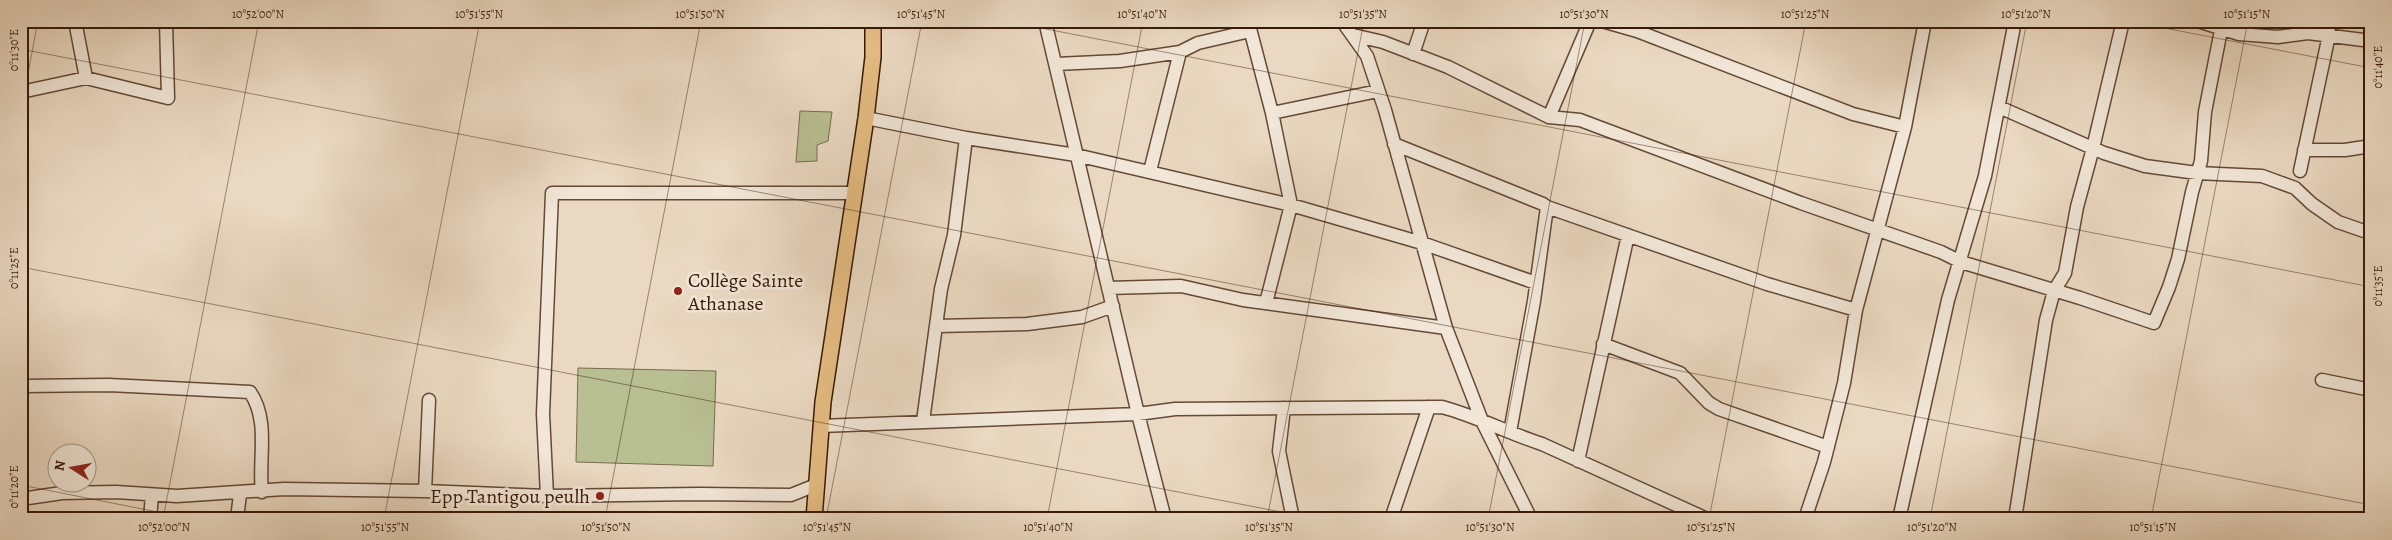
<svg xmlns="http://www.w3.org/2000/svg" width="2392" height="540" viewBox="0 0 2392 540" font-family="Alegreya,serif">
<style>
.green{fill:#b8bf92;stroke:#786c4d}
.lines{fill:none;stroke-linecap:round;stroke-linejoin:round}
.minor-casing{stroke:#644936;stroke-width:15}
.major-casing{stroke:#381908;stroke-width:18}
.minor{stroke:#f1e6d7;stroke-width:12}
.major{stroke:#e5bc81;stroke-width:15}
.ticks{fill:none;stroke:#381908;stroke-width:1;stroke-opacity:0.45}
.poi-dot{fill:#8f2418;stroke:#f1e6d7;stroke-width:2}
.labels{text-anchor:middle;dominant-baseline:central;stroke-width:5;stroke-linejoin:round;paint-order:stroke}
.poi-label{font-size:20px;fill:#381908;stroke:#f1e6d7;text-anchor:start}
.neatline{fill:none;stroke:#381908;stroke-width:2}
.ticks-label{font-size:12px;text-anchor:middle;fill:#381908}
</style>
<rect width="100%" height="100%" fill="#ead9c2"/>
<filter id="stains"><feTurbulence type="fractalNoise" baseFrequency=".004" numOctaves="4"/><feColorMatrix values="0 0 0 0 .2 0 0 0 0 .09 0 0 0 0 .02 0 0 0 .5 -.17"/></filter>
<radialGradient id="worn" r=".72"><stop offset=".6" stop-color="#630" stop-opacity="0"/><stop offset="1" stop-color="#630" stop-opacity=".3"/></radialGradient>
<path class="green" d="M800,111l32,1 -4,29 -11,4v16l-21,1z
M578,368l138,3 -3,95 -137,-4z"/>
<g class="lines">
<g class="minor-casing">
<path id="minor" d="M75,21l11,57
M1045,21l93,393 27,105
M1248,21l24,92 19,92 -25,98
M1342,21l25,35 18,54 61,218 36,93 49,98
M1602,21l35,10 216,83 52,13
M2198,21l41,13 39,3 30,-4 63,8
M1353,35l30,7 65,25 101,50 31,3 221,83 140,49 20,10 119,36 74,25 15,-36 9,-28 14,-67 9,-31 4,-49 16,-82
M1413,54l11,-33
M1056,64l64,-3 60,-9 18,-9 52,-12
M21,92l65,-14 82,20 -2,-77
M1999,107l105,46 41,13 52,7 65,3 33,12 17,16 26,18 26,9h7
M1272,113l106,-22
M1549,117l41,-96
M866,118l100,20
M1394,144l149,60 4,3 -13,94 -24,131
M2304,150h41l26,-4
M1150,171l30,-119
M2300,171l29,-136 -1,-14
M1547,207l220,77 89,26
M1108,288l73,-2 62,14 203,28
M936,326l91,-2 55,-7 31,-11
M1603,344l77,29 29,30 10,6 109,38
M2322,380l49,10
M21,386l88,-1 141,7c20,29 8,67 12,100
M1284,408l-5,43 14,68
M923,421l18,-132 13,-54 12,-97 110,17 215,50 131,38 114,40
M820,426l318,-12 37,-5 267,-2c34,9 66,26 100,37l165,75
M1578,461l50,-226
M425,491l4,-91
M547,496l-4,-82 9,-221h302
M21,499l41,-6 54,-1 61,4 107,-7 141,2 122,5 153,-2 91,1 25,-10
M150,519l2,-24
M237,519l3,-25
M1391,519l38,-112
M1805,519l19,-57 20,-79 12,-73 49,-183 20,-106
M1899,519l49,-219 37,-124 30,-155
M2015,519l31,-199 8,-29 11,-18 12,-66 16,-59 30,-127"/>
</g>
<g class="major-casing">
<path id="major" d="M814,519l9,-117 43,-284 7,-61v-36"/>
</g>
<use href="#minor" class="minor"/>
<use href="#major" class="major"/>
</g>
<path class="ticks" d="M1005,21l1366,266M2128,21l243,47M21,49l2350,456M21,110l17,-89M21,267l1296,252M21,485l172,34M163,519l96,-498M384,519l96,-498M605,519l96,-498M826,519l96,-498M1047,519l96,-498M1267,519l97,-498M1488,519l97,-498M1709,519l97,-498M1930,519l97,-498M2151,519l97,-498"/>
<g class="poi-dot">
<circle cx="678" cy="291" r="5"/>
<circle cx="600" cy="496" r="5"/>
</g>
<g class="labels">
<g class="poi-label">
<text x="688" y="280">Collège Sainte<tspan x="688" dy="23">Athanase</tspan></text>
<text x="590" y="496" text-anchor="end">Epp Tantigou peulh</text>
</g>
</g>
<rect width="2392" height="540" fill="none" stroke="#ead9c2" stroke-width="55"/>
<g transform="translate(72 468) rotate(281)"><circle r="24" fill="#f1e6d7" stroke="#a79484"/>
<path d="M0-4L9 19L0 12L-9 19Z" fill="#8f2418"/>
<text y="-8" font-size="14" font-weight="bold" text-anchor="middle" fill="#381908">N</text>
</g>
<rect x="28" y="28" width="2336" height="484" class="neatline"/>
<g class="ticks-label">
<text x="258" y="18">10°52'00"N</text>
<text x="479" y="18">10°51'55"N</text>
<text x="700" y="18">10°51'50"N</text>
<text x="921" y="18">10°51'45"N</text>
<text x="1142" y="18">10°51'40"N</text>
<text x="1363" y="18">10°51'35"N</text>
<text x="1584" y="18">10°51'30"N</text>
<text x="1805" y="18">10°51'25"N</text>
<text x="2026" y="18">10°51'20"N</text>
<text x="2247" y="18">10°51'15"N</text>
<text transform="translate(14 50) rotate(-90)" y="4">0°11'30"E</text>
<text transform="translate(2378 67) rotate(-90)" y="4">0°11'40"E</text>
<text transform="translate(14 268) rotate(-90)" y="4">0°11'25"E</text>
<text transform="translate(2378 286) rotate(-90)" y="4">0°11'35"E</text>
<text transform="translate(14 487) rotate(-90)" y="4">0°11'20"E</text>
<text x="164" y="531">10°52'00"N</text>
<text x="385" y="531">10°51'55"N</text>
<text x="606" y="531">10°51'50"N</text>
<text x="827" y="531">10°51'45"N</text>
<text x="1048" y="531">10°51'40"N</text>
<text x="1269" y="531">10°51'35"N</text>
<text x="1490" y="531">10°51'30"N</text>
<text x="1711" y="531">10°51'25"N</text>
<text x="1932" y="531">10°51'20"N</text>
<text x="2153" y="531">10°51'15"N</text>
</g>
<rect width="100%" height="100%" filter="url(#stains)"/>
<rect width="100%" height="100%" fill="url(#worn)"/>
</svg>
